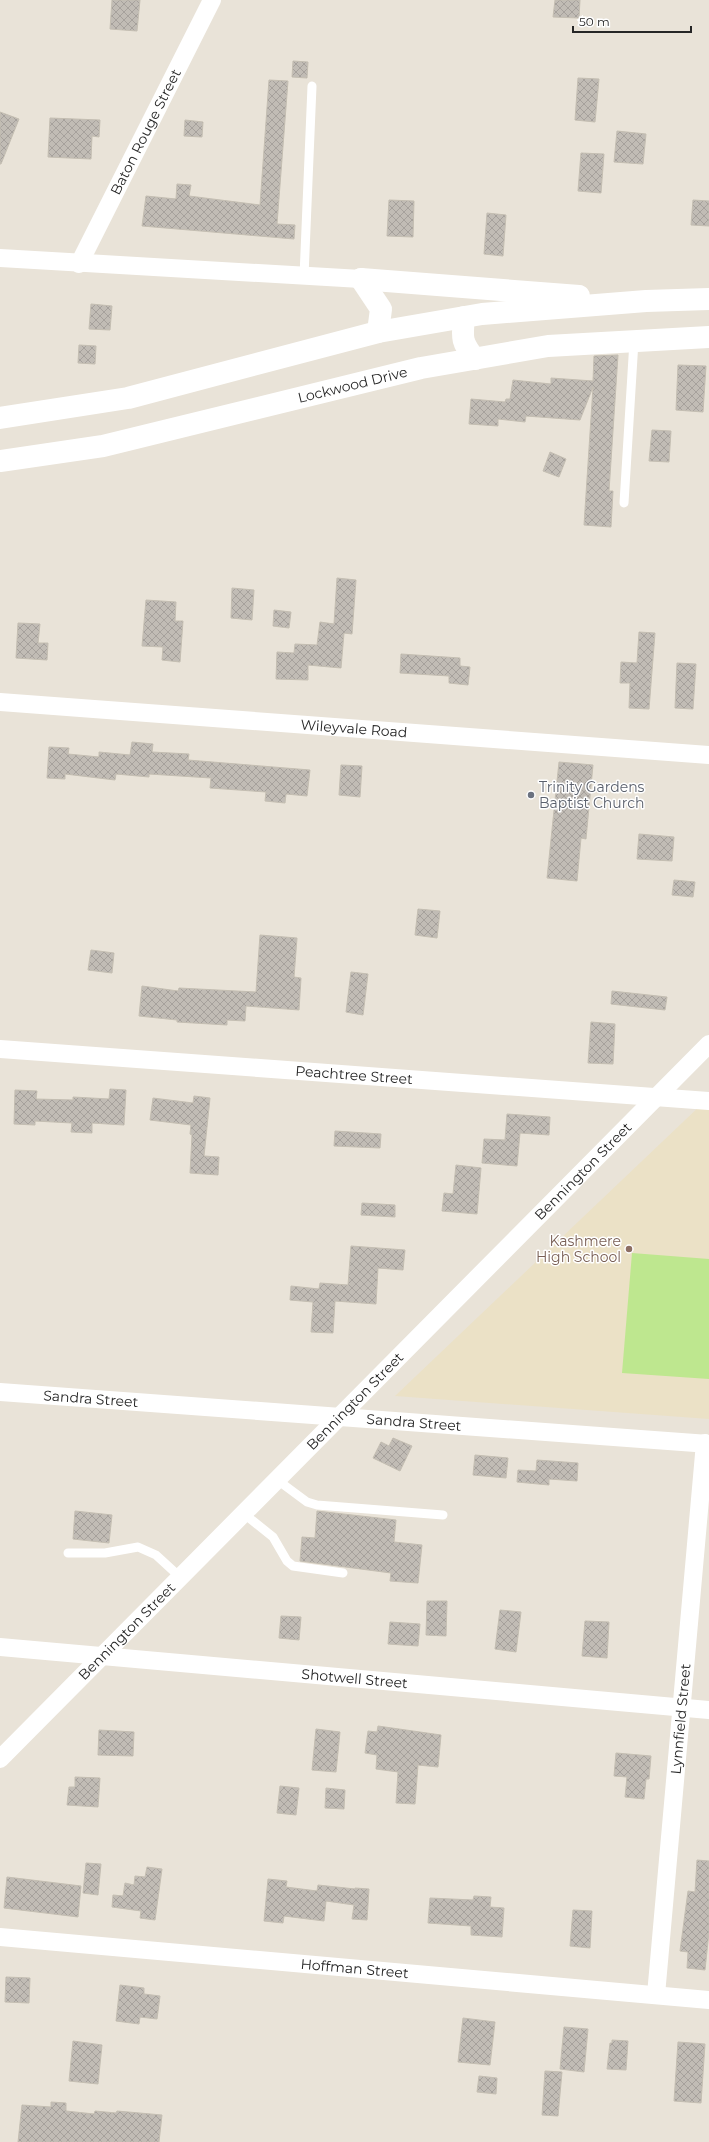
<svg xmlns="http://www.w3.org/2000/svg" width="709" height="2142" viewBox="0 0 709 2142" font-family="Montserrat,sans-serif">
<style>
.education{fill:#ebe1c6}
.pitch{fill:#bee78f}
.building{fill:url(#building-cross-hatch);stroke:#c4beb2}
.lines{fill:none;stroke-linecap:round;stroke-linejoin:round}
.service{stroke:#fff;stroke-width:9}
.minor{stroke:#fff;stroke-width:18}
.secondary{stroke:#fff;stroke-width:22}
.worship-dot{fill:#6b7280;stroke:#fff;stroke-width:1.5}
.education-dot{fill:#8d6e63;stroke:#fff;stroke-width:1.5}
.labels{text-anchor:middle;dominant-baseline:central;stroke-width:3;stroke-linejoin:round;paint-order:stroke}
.street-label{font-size:14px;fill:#262626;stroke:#fff}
.worship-label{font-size:14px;fill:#5b616d;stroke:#fff;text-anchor:start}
.education-label{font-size:14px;fill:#785e54;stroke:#fff;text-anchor:end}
</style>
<defs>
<pattern id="building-cross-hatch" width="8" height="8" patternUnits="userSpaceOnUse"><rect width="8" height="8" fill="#c1bcb5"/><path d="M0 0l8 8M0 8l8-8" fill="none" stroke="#a6a19c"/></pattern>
</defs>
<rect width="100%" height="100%" fill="#e9e3d8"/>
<path class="education" d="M709,1098v321l-314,-23 309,-294z"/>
<path class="pitch" d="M632,1253l77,6v120l-87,-6z"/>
<path class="building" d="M112,0h28l-3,31 -27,-2z
M555,0h25l-1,18 -26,-1z
M293,61l15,1 -1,16 -15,-1z
M578,78l21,1 -4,43 -20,-2z
M269,80l19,1 -11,143 18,1 -1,14 -152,-13 4,-30 30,3 1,-15 14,1 -2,11 71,9z
M0,112l19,7 -18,45h-1z
M50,118l50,2 -1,17 -7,-1 -1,23 -43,-2z
M185,120l18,2 -1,15 -18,-1z
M617,131l29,3 -3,30 -29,-2z
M581,153l23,1 -3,39 -23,-2z
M389,200l25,1 -1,36 -26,-1z
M693,200l16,1v25l-18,-1z
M487,213l19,2 -3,41 -19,-2z
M91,304l21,2 -2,24 -21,-1z
M79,345l17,1 -1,18 -17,-1z
M618,355l-9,136h4l-2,36 -27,-2 9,-138 -13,33 -54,-4 -1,6 -27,-3v7l-29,-2 2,-25 34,3 1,-3h4l3,-19 38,4v-6l42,3 1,-25z
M678,365l28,1 -3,46 -27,-2z
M652,430l19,1 -2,31 -20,-1z
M550,452l16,7 -7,18 -16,-6z
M337,578l19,2 -4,54 -8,-1 -3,35 -33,-3v15l-32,-1 1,-27 17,1 1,-9 22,1 3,-23 14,2z
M232,588l22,2 -2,30 -21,-2z
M146,600l30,2 -1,19h8l-3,41 -18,-2 1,-13 -21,-1z
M274,610l17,2 -2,16 -16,-2z
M18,623l22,1 -2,19h10l-1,17 -31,-2z
M639,632l16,1 -6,76 -20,-1 1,-25h-10l1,-21 16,1z
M401,654l59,4v8l10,1 -2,18 -19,-2v-7l-49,-3z
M677,663l19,1 -3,45 -18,-1z
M132,742l21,2 -1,8 37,2 -1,6 122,10 -3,26 -21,-2 -1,9 -20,-2 1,-9 -56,-4 1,-10 -62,-4v3l-33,-3 -1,6 -50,-6v5l-18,-1 2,-31 20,1 -1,6 31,3v-5l31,3z
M559,762l34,3 -7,74 -5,-1 -4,43 -30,-3z
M341,765l21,1 -2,31 -21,-2z
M639,834l35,3 -2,24 -35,-2z
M674,880l21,2 -2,15 -21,-2z
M418,909l22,2 -3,27 -22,-3z
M260,935l37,3 -3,39 7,1 -2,32 -53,-4 -1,15 -18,-1v5l-50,-3v-2l-38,-4 3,-30 36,5 1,-3 77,4z
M91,950l23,3 -2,20 -24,-3z
M351,972l17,2 -5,41 -17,-3z
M612,991l55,6 -2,13 -54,-6z
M591,1022l24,2 -2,40 -25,-1z
M110,1089l16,1 -2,35 -32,-2v10l-21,-1 1,-9 -37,-2v4l-21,-1 1,-34 22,1 -1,8 37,1v-3l36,2z
M194,1096l16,2 -6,58 15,1 -1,18 -28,-2 2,-38 -2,-1 1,-9 -41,-5 3,-22 40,5z
M507,1114l43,3 -1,18 -29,-2 -3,33 -35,-3 2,-24 21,1z
M335,1131l46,3 -1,14 -46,-2z
M456,1165l25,3 -4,46 -35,-3 2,-18 9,1z
M362,1203l33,2v12l-34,-2z
M351,1246l54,4 -2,20 -25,-2 -2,36 -41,-3 -2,32 -22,-1 2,-30 -23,-2 1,-14 28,3 1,-6 28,2z
M393,1438l19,8 -12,25 -27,-13 8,-16 8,4z
M475,1455l33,3 -2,20 -33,-3z
M537,1460l41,3 -1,18 -28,-2v6l-32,-3 1,-12 18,1z
M75,1511l37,4 -3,28 -36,-4z
M317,1511l79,9 -2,22 28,3 -4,38 -28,-2 1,-8 -91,-12 2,-24 13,1z
M427,1601h20l-1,35 -20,-1z
M500,1610l21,2 -5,40 -21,-3z
M281,1616l20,1 -2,23 -20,-2z
M585,1621l24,1 -2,36 -25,-2z
M390,1622l30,2 -2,22 -30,-2z
M378,1726l63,9 -3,32 -20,-2 -3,39 -19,-1 2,-31 -22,-3 1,-14 -12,-2 3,-22 9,1z
M316,1729l24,3 -4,40 -24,-2z
M99,1730l35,2 -1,24 -35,-1z
M616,1753l35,3 -2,23h-3l-2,20 -19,-2 2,-20 -13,-1z
M75,1777l25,1 -2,29 -31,-2 2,-18h6z
M280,1786l19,2 -3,27 -19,-2z
M326,1788l19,2 -1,19 -19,-1z
M697,1860l12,1v71l-4,38 -18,-2 1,-16 -8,-1 8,-60 7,1z
M86,1863l15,1 -3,31 -15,-2z
M147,1867l15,2 -7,51 -15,-2 1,-7 -29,-4 1,-12 10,1 2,-13 9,2 1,-9 10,1z
M7,1877l74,9 -3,31 -74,-9z
M268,1879l19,2 -1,6 31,4 1,-6 37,4v-1l14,1 -2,31 -15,-1 2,-14 -28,-4 -2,20 -40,-5 -1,7 -19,-2z
M474,1896l17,1 -1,10 14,1 -2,29 -31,-2v-9l-43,-3 2,-25 43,2z
M573,1910l19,1 -2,37 -20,-2z
M6,1977l24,1 -1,25 -24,-1z
M120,1985l24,3v6l16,2 -3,23 -17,-2 -1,7 -23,-3z
M463,2018l32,4 -5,43 -32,-3z
M564,2027l24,2 -4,43 -24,-3z
M612,2040l16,1 -2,29 -19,-1 3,-26h2z
M73,2041l29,4 -4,39 -29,-3z
M678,2042l27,2 -4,59 -27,-2z
M545,2071l17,1 -4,44 -16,-1z
M479,2076l18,2 -1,16 -19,-2z
M51,2102l15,1v8l28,3 1,-3 21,2 1,-2 45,4 -3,27h-141l4,-37 29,2z"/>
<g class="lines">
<path class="service" d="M304,276l8,-190
M624,503l10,-162
M276,1479l31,23 10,3 126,10
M243,1513l30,24 14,24 6,5 50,7
M68,1553h37l33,-6 18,8 24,22"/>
<g class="minor">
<path d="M0,258l361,21"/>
<path id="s1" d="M79,264l133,-264"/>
<path id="s2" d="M0,702l709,53"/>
<path id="s3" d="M0,1049l709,52"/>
<path id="s4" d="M0,1392l709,52"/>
<path id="s5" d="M0,1647l709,63"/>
<path id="s6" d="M0,1759l709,-715"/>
<path id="s7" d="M0,1937l709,63"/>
<path id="s8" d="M656,1995l49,-552"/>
</g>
<g class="secondary">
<path d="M361,279l218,17"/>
<path d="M361,279l20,30 -3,23"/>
<path d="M464,317c-2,21 -3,25 11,42"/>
<path d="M0,418l128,-20 250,-66 104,-18 164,-13 63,-2"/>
<path id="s9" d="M0,461l103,-15 318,-78 127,-22 161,-9"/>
</g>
</g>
<circle class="worship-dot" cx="531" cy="795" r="4"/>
<circle class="education-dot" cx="629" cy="1249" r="4"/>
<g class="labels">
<g class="street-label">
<text stroke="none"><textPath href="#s1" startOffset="148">Baton Rouge Street</textPath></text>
<text stroke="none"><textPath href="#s9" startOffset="361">Lockwood Drive</textPath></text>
<text stroke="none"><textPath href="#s2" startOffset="355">Wileyvale Road</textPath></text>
<text stroke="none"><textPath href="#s3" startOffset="355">Peachtree Street</textPath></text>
<text stroke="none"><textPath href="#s6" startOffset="828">Bennington Street</textPath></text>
<text stroke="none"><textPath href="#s4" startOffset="91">Sandra Street</textPath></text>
<text stroke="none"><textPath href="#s6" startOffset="504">Bennington Street</textPath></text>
<text stroke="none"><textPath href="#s4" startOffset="415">Sandra Street</textPath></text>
<text stroke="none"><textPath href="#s6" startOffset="180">Bennington Street</textPath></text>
<text stroke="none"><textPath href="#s5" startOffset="356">Shotwell Street</textPath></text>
<text stroke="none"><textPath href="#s8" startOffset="277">Lynnfield Street</textPath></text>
<text stroke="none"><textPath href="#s7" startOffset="356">Hoffman Street</textPath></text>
</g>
<g class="worship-label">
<text x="539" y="787">Trinity Gardens<tspan x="539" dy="16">Baptist Church</tspan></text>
</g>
<g class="education-label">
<text x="621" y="1241">Kashmere<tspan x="621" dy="16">High School</tspan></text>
</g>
</g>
<path d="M573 26v6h118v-6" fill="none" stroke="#262626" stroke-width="2"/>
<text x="579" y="26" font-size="12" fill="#262626" stroke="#ffffff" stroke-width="3" paint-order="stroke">50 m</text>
</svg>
